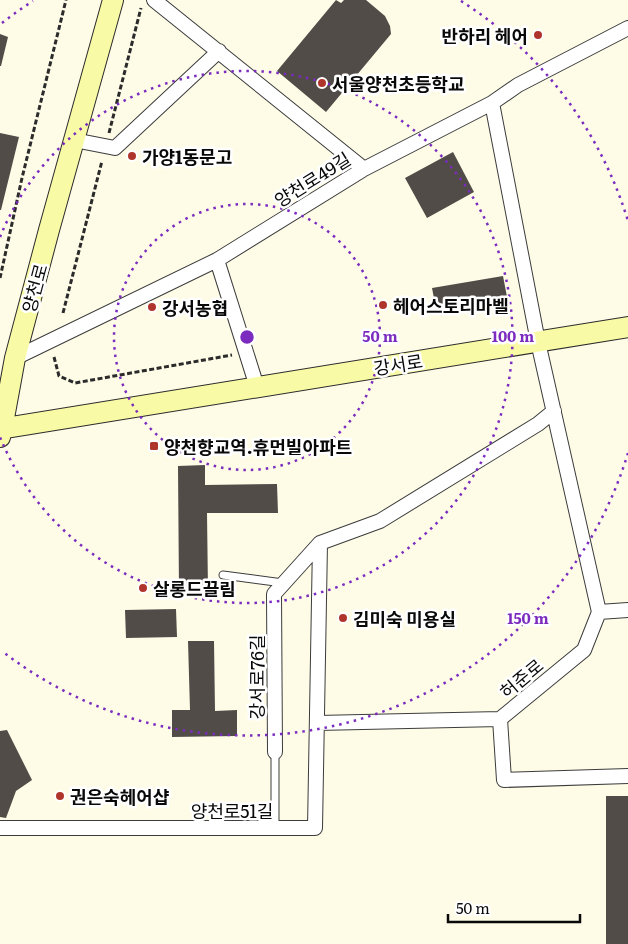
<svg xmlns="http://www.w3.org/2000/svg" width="628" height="944" viewBox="0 0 628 944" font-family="Literata,'Noto Sans KR',serif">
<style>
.building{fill:#514c47}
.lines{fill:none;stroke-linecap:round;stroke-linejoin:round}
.service-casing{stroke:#3c3c3c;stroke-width:9}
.minor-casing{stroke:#3c3c3c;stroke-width:16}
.secondary-casing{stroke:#2b2b2b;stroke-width:22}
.path{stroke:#2b2b2b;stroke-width:3;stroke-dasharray:5 2.5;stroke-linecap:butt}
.service{stroke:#fff;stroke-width:7}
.minor{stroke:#fff;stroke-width:14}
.secondary{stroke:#f9faa6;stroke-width:20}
.ring{fill:none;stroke:#7b2cbf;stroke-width:2.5;stroke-dasharray:2.5 5}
.poi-dot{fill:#af352c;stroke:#fff;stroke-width:2}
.labels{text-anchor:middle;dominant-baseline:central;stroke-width:5;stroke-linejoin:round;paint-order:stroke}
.poi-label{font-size:18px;font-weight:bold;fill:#090909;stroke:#fff;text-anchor:start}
.street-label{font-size:18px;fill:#090909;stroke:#fff}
.centre{fill:#7b2cbf;stroke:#fff;stroke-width:2.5}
.ring-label{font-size:15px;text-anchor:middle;font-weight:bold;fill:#7b2cbf;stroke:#fff;stroke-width:5;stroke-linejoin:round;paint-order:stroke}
</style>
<rect width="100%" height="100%" fill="#fefce7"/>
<path class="building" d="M336,0l5,3 3,-3h22l19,16 5,10 1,8 -65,78 -49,-41z
M0,34l8,3 -7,29h-1z
M0,133l19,4 -18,73h-1z
M453,152l21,40 -47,26 -22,-40z
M503,276l5,26 -71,12 -5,-26z
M205,465v20l72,-1 1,29h-71l1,78h-29l-1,-125z
M176,609l1,28 -51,1 -1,-28z
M188,641h26l1,70 22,-1v26l-65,1v-27h18z
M7,730l25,50 -16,11 -10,27 -6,-1v-86z
M606,796h22v148h-22z"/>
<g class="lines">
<g class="service-casing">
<path id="service" d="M223,575l60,8
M275,752v76"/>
</g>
<g class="minor-casing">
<path id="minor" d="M154,0l210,169
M492,103l46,239 61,270
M74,140l41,8 104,-97
M217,260l40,127
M15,358l202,-98 147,-91 128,-66 26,-18 110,-57
M628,610l-29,2 -15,38 -84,69 4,61 124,-4
M317,723l183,-4
M275,752l-1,-158 46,-51 60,-22 158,-97 16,-13
M0,828h315l5,-285"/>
</g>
<g class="secondary-casing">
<path id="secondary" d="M0,429l628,-102
M0,437l2,-8 13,-71 34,-128 64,-230"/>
</g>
<path class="path" d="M109,133l32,-125
M0,278l22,-100 44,-178
M63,313l39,-152
M54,357l5,19 16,7 157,-28"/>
<use href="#service" class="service"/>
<use href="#minor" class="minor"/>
<use href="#secondary" class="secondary"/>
</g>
<g class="ring">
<circle cx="247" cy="337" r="133"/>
<path d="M0 237A266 266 0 1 1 0 437"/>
<path d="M628 453A398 398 0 0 1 2 651M2 23A398 398 0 0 1 33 1M461 1A398 398 0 0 1 628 221"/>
</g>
<g class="poi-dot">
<circle cx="538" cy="35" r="5"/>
<circle cx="322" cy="83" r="5"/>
<circle cx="132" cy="156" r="5"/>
<circle cx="383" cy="305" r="5"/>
<circle cx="152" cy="307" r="5"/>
<rect x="149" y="441" width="10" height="10" rx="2.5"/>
<circle cx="143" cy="588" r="5"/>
<circle cx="343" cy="618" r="5"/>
<circle cx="60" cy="796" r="5"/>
</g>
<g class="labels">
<g class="poi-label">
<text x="528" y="35" text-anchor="end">반하리 헤어</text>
<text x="332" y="83">서울양천초등학교</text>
<text x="142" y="156">가양1동문고</text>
<text x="393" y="305">헤어스토리마벨</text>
<text x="162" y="307">강서농협</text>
<text x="164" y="446">양천향교역.휴먼빌아파트</text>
<text x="153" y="588">살롱드끌림</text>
<text x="353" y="618">김미숙 미용실</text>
<text x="70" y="796">권은숙헤어샵</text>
</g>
<g class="street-label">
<text transform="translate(312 179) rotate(-32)">양천로49길</text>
<text transform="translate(34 288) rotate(-75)">양천로</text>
<text transform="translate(398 364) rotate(-9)">강서로</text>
<text transform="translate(256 677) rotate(-90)">강서로76길</text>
<text transform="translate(521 678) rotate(-40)">허준로</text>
<text x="232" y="810">양천로51길</text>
</g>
</g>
<circle cx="247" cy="337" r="8" class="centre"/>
<g class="ring-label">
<text x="380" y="342">50 m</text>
<text x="513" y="342">100 m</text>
<text x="528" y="624">150 m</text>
</g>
<path d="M448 914v8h132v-8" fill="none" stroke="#090909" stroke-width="2.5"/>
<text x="456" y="914" font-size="15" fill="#090909" stroke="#ffffff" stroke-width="4" paint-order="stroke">50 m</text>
</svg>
